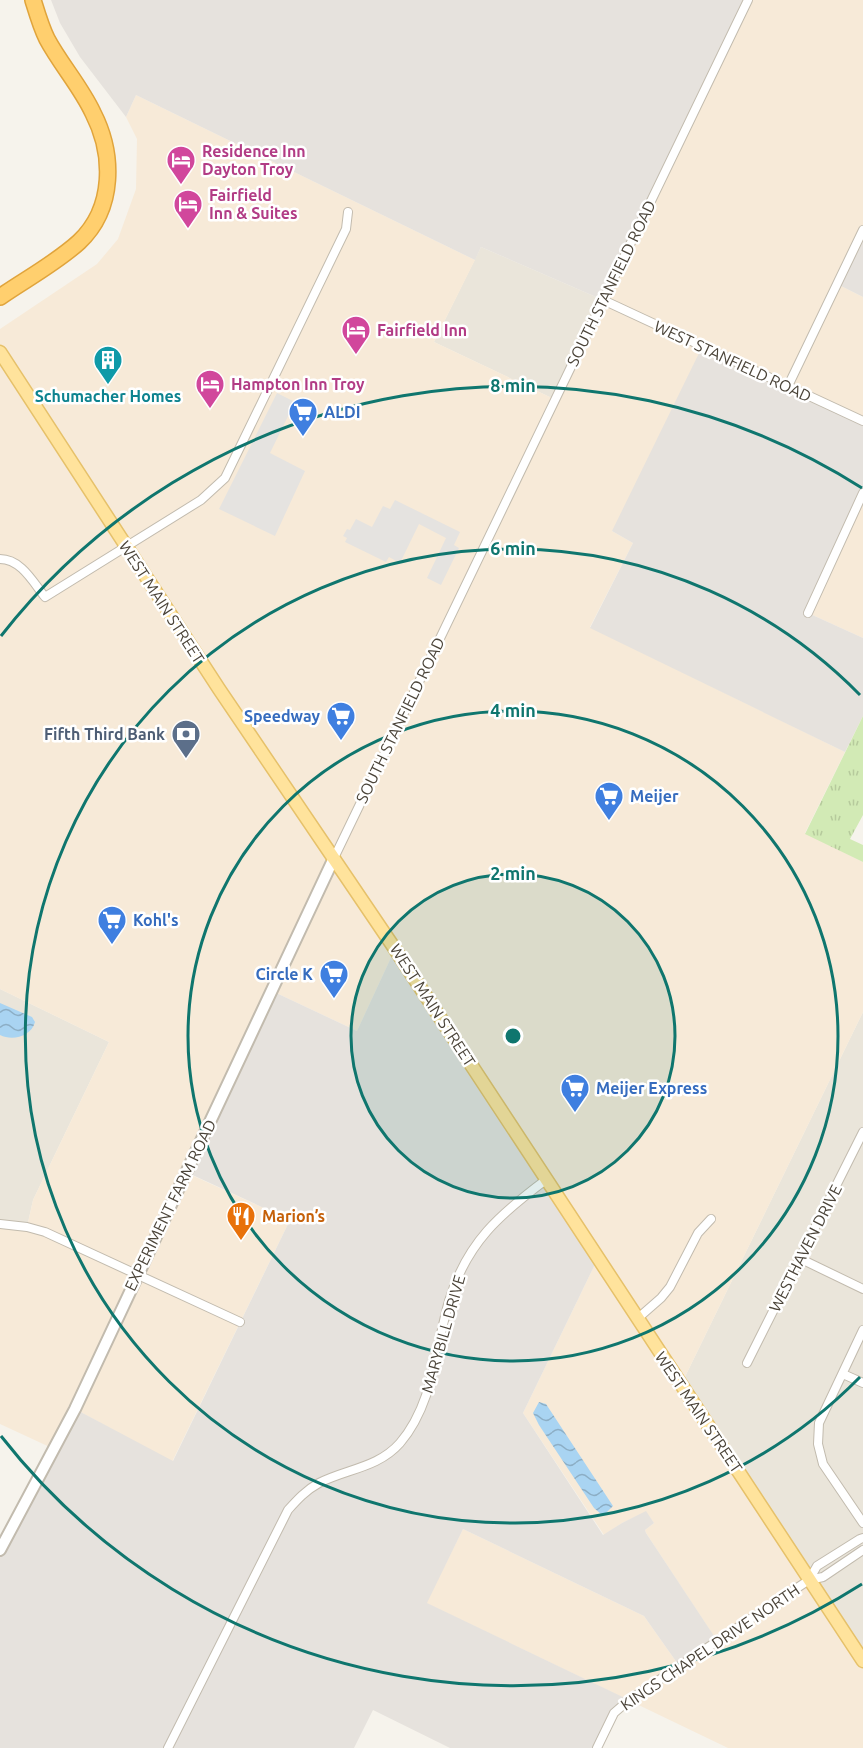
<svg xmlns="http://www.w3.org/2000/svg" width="863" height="1748" viewBox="0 0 863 1748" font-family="Ubuntu,sans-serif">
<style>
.residential{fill:#eae5da}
.commercial{fill:#f7ead8}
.industrial{fill:#e6e2dd}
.grass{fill:url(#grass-tufts)}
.parking{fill:#e5e3e0}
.water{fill:url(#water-waves)}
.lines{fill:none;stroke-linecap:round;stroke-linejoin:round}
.minor-casing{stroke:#c2bbae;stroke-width:10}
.tertiary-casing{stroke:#c2bbae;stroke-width:14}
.primary-casing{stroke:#e6c16a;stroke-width:15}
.motorway-casing{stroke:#e0a43c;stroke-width:18}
.minor{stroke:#fff;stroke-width:8}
.tertiary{stroke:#fff;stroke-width:10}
.primary{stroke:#ffe39c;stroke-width:12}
.motorway{stroke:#ffcf6e;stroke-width:15}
.ring{fill:none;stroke:#0f766e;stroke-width:3}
.labels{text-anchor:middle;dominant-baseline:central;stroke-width:5;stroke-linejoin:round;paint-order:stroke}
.hotel-label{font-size:16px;font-weight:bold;fill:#b23c85;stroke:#fff;text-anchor:start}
.street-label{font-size:16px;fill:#4b4439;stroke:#fff}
.culture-label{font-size:16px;font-weight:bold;fill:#0d838f;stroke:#fff}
.shop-label{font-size:16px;font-weight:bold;fill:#366cbe;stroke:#fff;text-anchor:start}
.service-label{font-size:16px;font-weight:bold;fill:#4e5e75;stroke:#fff;text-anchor:end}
.food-label{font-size:16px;font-weight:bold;fill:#c56008;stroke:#fff;text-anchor:start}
.centre{fill:#0f766e;stroke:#fff;stroke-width:3}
.ring-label{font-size:18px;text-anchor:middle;font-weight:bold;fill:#0f766e;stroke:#fff;stroke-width:5;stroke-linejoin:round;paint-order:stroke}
</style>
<defs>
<pattern id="grass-tufts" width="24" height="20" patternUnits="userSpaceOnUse" patternTransform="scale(1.5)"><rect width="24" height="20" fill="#d2eab5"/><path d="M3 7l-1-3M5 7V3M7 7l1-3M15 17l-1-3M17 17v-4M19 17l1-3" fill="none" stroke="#b6ca9c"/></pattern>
<pattern id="water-waves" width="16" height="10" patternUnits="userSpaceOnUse" patternTransform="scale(1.5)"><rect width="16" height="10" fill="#a9d4f2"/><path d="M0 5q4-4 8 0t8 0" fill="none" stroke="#8caec5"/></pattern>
</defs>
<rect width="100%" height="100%" fill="#f6f3ec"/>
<path class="residential" d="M481,247l122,53 -49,99 -120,-57z
M0,989l109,53 -76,158 -6,27 -27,-3z
M863,1012v649l-182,-276z"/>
<path class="commercial" d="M748,0h115v230l-26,54 26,13v124l-251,110 21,12 -43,84 255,125 -40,81 58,29v150l-182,373 182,276v87h-135l-302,-145 37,-74 181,87 36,51 37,-26 -71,-108 -1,-3 9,-7 -8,-11 -24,11 -18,12 -81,-122 75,-155 -203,-309 -38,82 -85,-40 -85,182 103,47 -118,242 -97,-53 -21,40 -54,-25v-200l27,3 6,-27 76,-158 -109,-53v-660l97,-65 21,-25 18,-50 1,-50 -11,-22 10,-22 339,165 -41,82 120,57z
M863,493v145l-55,-25z"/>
<path class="industrial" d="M51,0h697l-145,300 -122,-53 -6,13 -339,-165 -10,22 -46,-60 -20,-34z
M863,230v67l-26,-13z
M702,347l161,74v72l-55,120 55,25v78l-18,36 -255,-124 43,-85 -21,-12z
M395,949l203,309 -75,155 80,122 19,-12 24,-12 8,12 -9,7 1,3 72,109 -38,25 -36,-51 -181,-87 -36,74 202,97 -8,5 -24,43h-147l-77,-38 -19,38h-354v-198l75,-141 98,52 117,-241 -104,-48 86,-181 85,40z"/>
<path class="grass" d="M863,716v99l-13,24 13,6v17l-58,-28z"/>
<path class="parking" d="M277,393l18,9 -25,51 35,18 -30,65 -56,-27z
M395,500l65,32 -6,13 5,3 -18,37 -14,-7 19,-40 -27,-14 -19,39 -11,-6 -3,5 -41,-20 2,-4 -4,-2 4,-7 3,1 6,-11 16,8 11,-21 7,3z"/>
<path class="water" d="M0,1003l32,14 3,5c-4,15 -23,19 -35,13z
M539,1402l7,2 67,102 -8,8h-4l-7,-6 -55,-83 -6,-12z"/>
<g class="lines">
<g class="minor-casing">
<path id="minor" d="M603,300l260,121
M788,386l75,-156
M0,559c21,0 33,23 45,38l156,-97 24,-22 121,-249 2,-17
M808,613l55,-120
M334,858l414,-858
M0,1224l27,3 18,5 195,90
M801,1259l62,30
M637,1319l24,-21 9,-11 28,-54 13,-14
M863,1330l-44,93 -1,21 5,20 40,59
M747,1363l116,-231
M843,1374l20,9
M809,1580l8,-14 43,-27 3,-1
M168,1748l120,-238c9,-10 18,-20 31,-27 27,-14 59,-15 81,-40 34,-40 35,-94 49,-142 18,-59 51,-87 98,-122
M597,1748l17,-35 15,-13 180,-120 14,-3 40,-27"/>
</g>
<g class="tertiary-casing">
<path id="tertiary" d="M0,1550l75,-141 259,-551"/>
</g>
<g class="primary-casing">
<path id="primary" d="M0,352l219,337 176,260 468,712"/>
</g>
<g class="motorway-casing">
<path id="motorway" d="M0,297c26,-18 56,-34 79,-55 36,-34 35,-88 14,-129 -12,-26 -32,-48 -46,-74 -6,-12 -10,-26 -14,-39"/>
</g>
<use href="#minor" class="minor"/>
<use href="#tertiary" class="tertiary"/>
<use href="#primary" class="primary"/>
<use href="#motorway" class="motorway"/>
</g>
<circle cx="513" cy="1036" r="162" fill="#0f766e" fill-opacity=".12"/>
<g class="ring">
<circle cx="513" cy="1036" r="162"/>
<circle cx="513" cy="1036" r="325"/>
<path d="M860 1377A487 487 0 1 1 860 695"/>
<path d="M862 1584A650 650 0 0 1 1 1436M1 636A650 650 0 0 1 862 488"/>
</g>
<defs>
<g id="hotel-pin" transform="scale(1.5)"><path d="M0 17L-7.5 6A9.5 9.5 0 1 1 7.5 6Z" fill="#d1479c" stroke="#fff"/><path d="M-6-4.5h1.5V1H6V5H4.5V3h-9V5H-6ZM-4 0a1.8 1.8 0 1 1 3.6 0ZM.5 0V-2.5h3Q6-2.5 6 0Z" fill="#fff"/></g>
<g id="building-pin" transform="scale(1.5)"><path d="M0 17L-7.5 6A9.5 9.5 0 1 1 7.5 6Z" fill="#0f9aa8" stroke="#fff"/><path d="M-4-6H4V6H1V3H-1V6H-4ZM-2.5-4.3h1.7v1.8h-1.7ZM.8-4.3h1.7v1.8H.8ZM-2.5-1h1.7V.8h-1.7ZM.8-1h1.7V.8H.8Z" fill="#fff"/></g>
<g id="supermarket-pin" transform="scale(1.5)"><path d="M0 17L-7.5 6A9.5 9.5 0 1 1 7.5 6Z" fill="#3f7fe0" stroke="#fff"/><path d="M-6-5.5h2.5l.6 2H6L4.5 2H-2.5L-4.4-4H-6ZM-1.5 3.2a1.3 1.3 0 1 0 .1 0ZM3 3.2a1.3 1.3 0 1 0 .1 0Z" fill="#fff"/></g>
<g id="bank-pin" transform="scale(1.5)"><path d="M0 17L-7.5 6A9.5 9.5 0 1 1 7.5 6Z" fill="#5c6f8a" stroke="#fff"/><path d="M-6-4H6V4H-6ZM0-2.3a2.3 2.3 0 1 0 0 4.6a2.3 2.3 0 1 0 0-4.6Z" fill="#fff"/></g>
<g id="restaurant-pin" transform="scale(1.5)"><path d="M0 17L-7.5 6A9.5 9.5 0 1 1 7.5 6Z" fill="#e8710a" stroke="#fff"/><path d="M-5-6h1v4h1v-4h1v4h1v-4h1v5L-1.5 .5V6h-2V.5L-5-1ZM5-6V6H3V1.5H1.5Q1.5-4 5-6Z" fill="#fff"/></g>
</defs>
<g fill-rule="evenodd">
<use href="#hotel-pin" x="181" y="160"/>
<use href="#hotel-pin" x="188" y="204"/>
<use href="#hotel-pin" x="356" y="330"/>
<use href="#building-pin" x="108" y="360"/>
<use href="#hotel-pin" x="210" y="384"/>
<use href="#supermarket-pin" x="303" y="412"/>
<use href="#supermarket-pin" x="341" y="716"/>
<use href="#bank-pin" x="186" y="734"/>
<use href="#supermarket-pin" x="609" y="796"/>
<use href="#supermarket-pin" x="112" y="920"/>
<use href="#supermarket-pin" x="334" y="974"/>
<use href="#supermarket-pin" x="575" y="1088"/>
<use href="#restaurant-pin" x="241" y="1216"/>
</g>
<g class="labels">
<g class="hotel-label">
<text x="202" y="151">Residence Inn<tspan x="202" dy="18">Dayton Troy</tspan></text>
<text x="209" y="195">Fairfield<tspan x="209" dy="18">Inn &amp; Suites</tspan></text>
<text x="377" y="330">Fairfield Inn</text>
<text x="231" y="384">Hampton Inn Troy</text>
</g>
<g class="street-label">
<text transform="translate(611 283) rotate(-64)">SOUTH STANFIELD ROAD</text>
<text transform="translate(733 361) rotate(25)">WEST STANFIELD ROAD</text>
<text transform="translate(162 602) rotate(57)">WEST MAIN STREET</text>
<text transform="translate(400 720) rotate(-64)">SOUTH STANFIELD ROAD</text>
<text transform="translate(433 1005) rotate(57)">WEST MAIN STREET</text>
<text transform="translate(170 1205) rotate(-64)">EXPERIMENT FARM ROAD</text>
<text transform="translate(805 1248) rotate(-63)">WESTHAVEN DRIVE</text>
<text transform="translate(443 1334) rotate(-74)">MARYBILL DRIVE</text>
<text transform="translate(699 1412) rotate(56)">WEST MAIN STREET</text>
<text transform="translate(710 1647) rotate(-34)">KINGS CHAPEL DRIVE NORTH</text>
</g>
<g class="culture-label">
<text x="108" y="396">Schumacher Homes</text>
</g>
<g class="shop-label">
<text x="324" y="412">ALDI</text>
<text x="320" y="716" text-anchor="end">Speedway</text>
<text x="630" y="796">Meijer</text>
<text x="133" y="920">Kohl's</text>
<text x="313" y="974" text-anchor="end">Circle K</text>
<text x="596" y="1088">Meijer Express</text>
</g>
<g class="service-label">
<text x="165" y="734">Fifth Third Bank</text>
</g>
<g class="food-label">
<text x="262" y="1216">Marion’s</text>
</g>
</g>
<circle cx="513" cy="1036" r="9" class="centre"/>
<g class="ring-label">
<text x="513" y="392">8 min</text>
<text x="513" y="555">6 min</text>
<text x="513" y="717">4 min</text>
<text x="513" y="880">2 min</text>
</g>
</svg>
